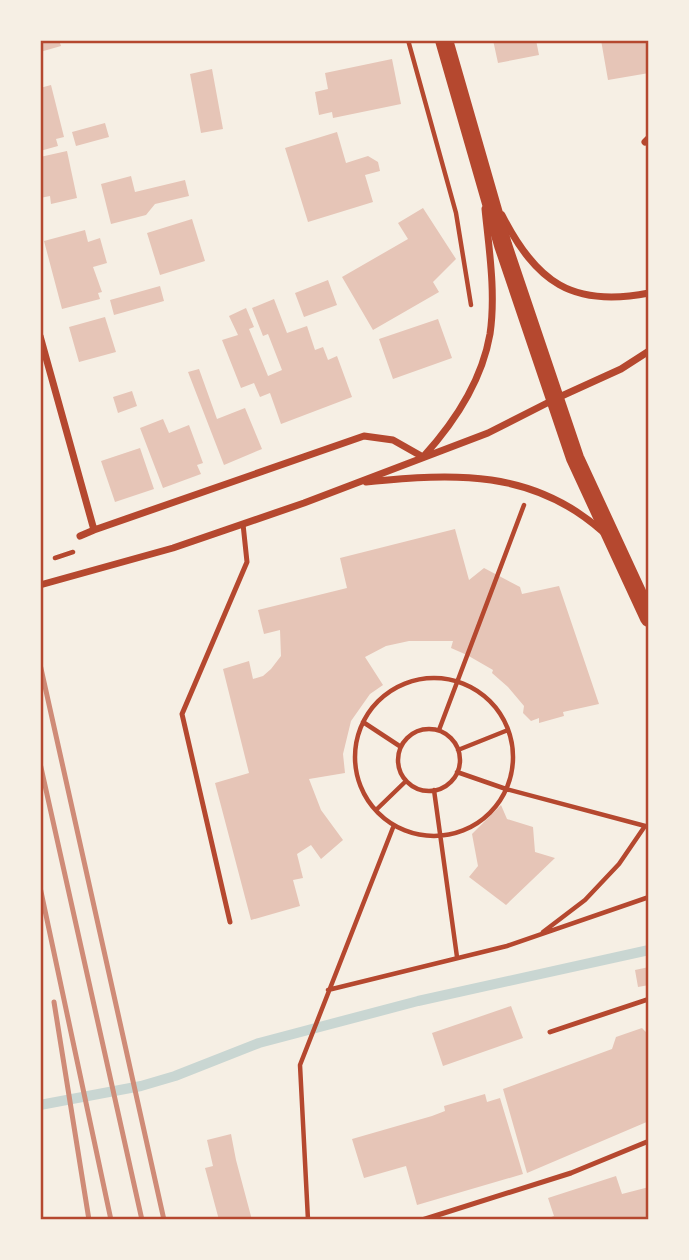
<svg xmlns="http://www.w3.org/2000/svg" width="689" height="1260" viewBox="0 0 689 1260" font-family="Figtree,sans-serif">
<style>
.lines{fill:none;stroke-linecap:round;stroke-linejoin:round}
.stream{stroke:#c9d6d2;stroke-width:10}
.building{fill:#e6c5b7}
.path{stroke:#b5482f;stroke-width:4.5}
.service{stroke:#b5482f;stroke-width:5}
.minor{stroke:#b5482f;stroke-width:7}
.primary{stroke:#b5482f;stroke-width:18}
.rail{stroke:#cf8b77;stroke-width:5}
.neatline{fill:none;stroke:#b5482f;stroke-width:2.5}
</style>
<rect width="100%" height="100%" fill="#f6efe4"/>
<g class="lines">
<path class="stream" d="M40,1105l101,-19 34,-10 84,-33 159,-42 231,-51"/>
</g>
<path class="building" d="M40,40h19l2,6 -21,6z
M493,40h43l3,15 -41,8z
M601,40h46l2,33 -41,7z
M392,59l9,45 -68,14 -1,-6 -13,3 -4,-23 13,-3 -3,-16z
M212,69l11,60 -22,4 -11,-59z
M51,85l13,52 -8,2 2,7 -18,5v-63z
M105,123l4,14 -33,9 -4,-14z
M337,132l9,31 22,-7 10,6 2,9 -15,4 8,27 -65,20 -23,-74z
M67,151l10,47 -26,6 -1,-8 -10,2v-41z
M131,176l4,16 50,-12 4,16 -34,8 -9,11 -35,9 -10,-40z
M423,208l33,51 -23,23 6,10 -66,38 -31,-53 66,-38 -10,-16z
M192,219l13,42 -45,14 -13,-42z
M85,230l3,12 12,-4 7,25 -14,4 9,25 -4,1 2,6 -38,10 -18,-68z
M328,280l9,25 -33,12 -9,-24z
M160,286l4,15 -50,14 -4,-15z
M274,299l13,34 20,-7 8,24 8,-3 5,13 9,-4 15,41 -71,27 -11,-31 -10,4 -6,-14 -13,5 -19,-48 16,-5 -9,-19 17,-8 8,19 -5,2 19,47 14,-6 -14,-36 -5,2 -11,-28z
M105,317l11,35 -37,10 -10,-35z
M438,319l14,39 -59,21 -14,-40z
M199,369l18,50 28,-11 17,41 -38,16 -36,-93z
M132,391l5,15 -19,7 -5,-16z
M163,419l6,14 20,-8 14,38 -6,2 4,9 -38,14 -23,-60z
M140,448l14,41 -39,13 -14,-41z
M455,529l14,51 15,-12 36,19 2,7 37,-8 40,118 -36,8 1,4 -25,7v-5l-8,3 -8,-8 1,-7 -16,-19 -16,-14 1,-3 -26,-15 -16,-7 2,-7h-44l-23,5 -21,11 18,28 -13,9 -19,27 -8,33 2,19 -36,6 12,31 22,30 -22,19 -10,-14 -14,9 6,24 -10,2 7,26 -49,14 -36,-137 34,-10 -26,-104 26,-8 4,18 10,-3 8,-7 10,-13 -1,-26 -16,4 -6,-24 89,-22 -7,-30z
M501,805l6,14 26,8 2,25 20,6 -49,47 -37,-28 9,-11 -6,-32z
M649,967v18l-11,2 -3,-17z
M511,1006l12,32 -80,28 -11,-33z
M642,1028l7,7v86l-122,52 -24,-84 109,-40 4,-12z
M485,1094l2,8 13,-4 23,76 -106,31 -11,-39 -42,12 -12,-39 80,-23 13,-5 -1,-5z
M231,1134l5,26 16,60h-33l-14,-52 8,-2 -6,-26z
M616,1176l6,18 27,-7v33h-106l11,-4 -6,-18z"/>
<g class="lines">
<path class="path" d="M408,40l48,173 15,92
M55,558l18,-6
M355 757a79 79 0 1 1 158 0a79 79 0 1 1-158 0Z
M363,722l38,25
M398 760a31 31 0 1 1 62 0a31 31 0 1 1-62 0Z
M439,730l85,-225
M458,750l50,-20
M457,772l49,17 143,38
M434,790l23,167
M376,810l30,-29
M543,932l42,-32 34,-36 26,-38
M328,990l179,-44 142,-49
M308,1220l-8,-155 94,-240"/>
<path class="service" d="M230,922l-48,-208 65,-152 -4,-38
M550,1032l99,-33
M422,1220l149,-47 78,-32"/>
<path class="minor" d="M645,142l4,-4
M502,215c34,67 70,93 147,78
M40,336l54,194 270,-94 29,4 30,17c31,-34 59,-77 67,-123 6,-41 -1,-85 -5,-125
M366,482c88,-9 167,-13 237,50
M80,536l14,-6
M40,585l133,-37 131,-45 184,-70 67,-34 66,-30 28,-18"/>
<path class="primary" d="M444,40l59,205 72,213 74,160"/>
<path class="rail" d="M40,664l124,556
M40,763l102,457
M40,887l71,333
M54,1002l35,218"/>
</g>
<rect width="689" height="1260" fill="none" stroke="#f6efe4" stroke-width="84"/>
<rect x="42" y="42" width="605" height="1176" class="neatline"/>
</svg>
